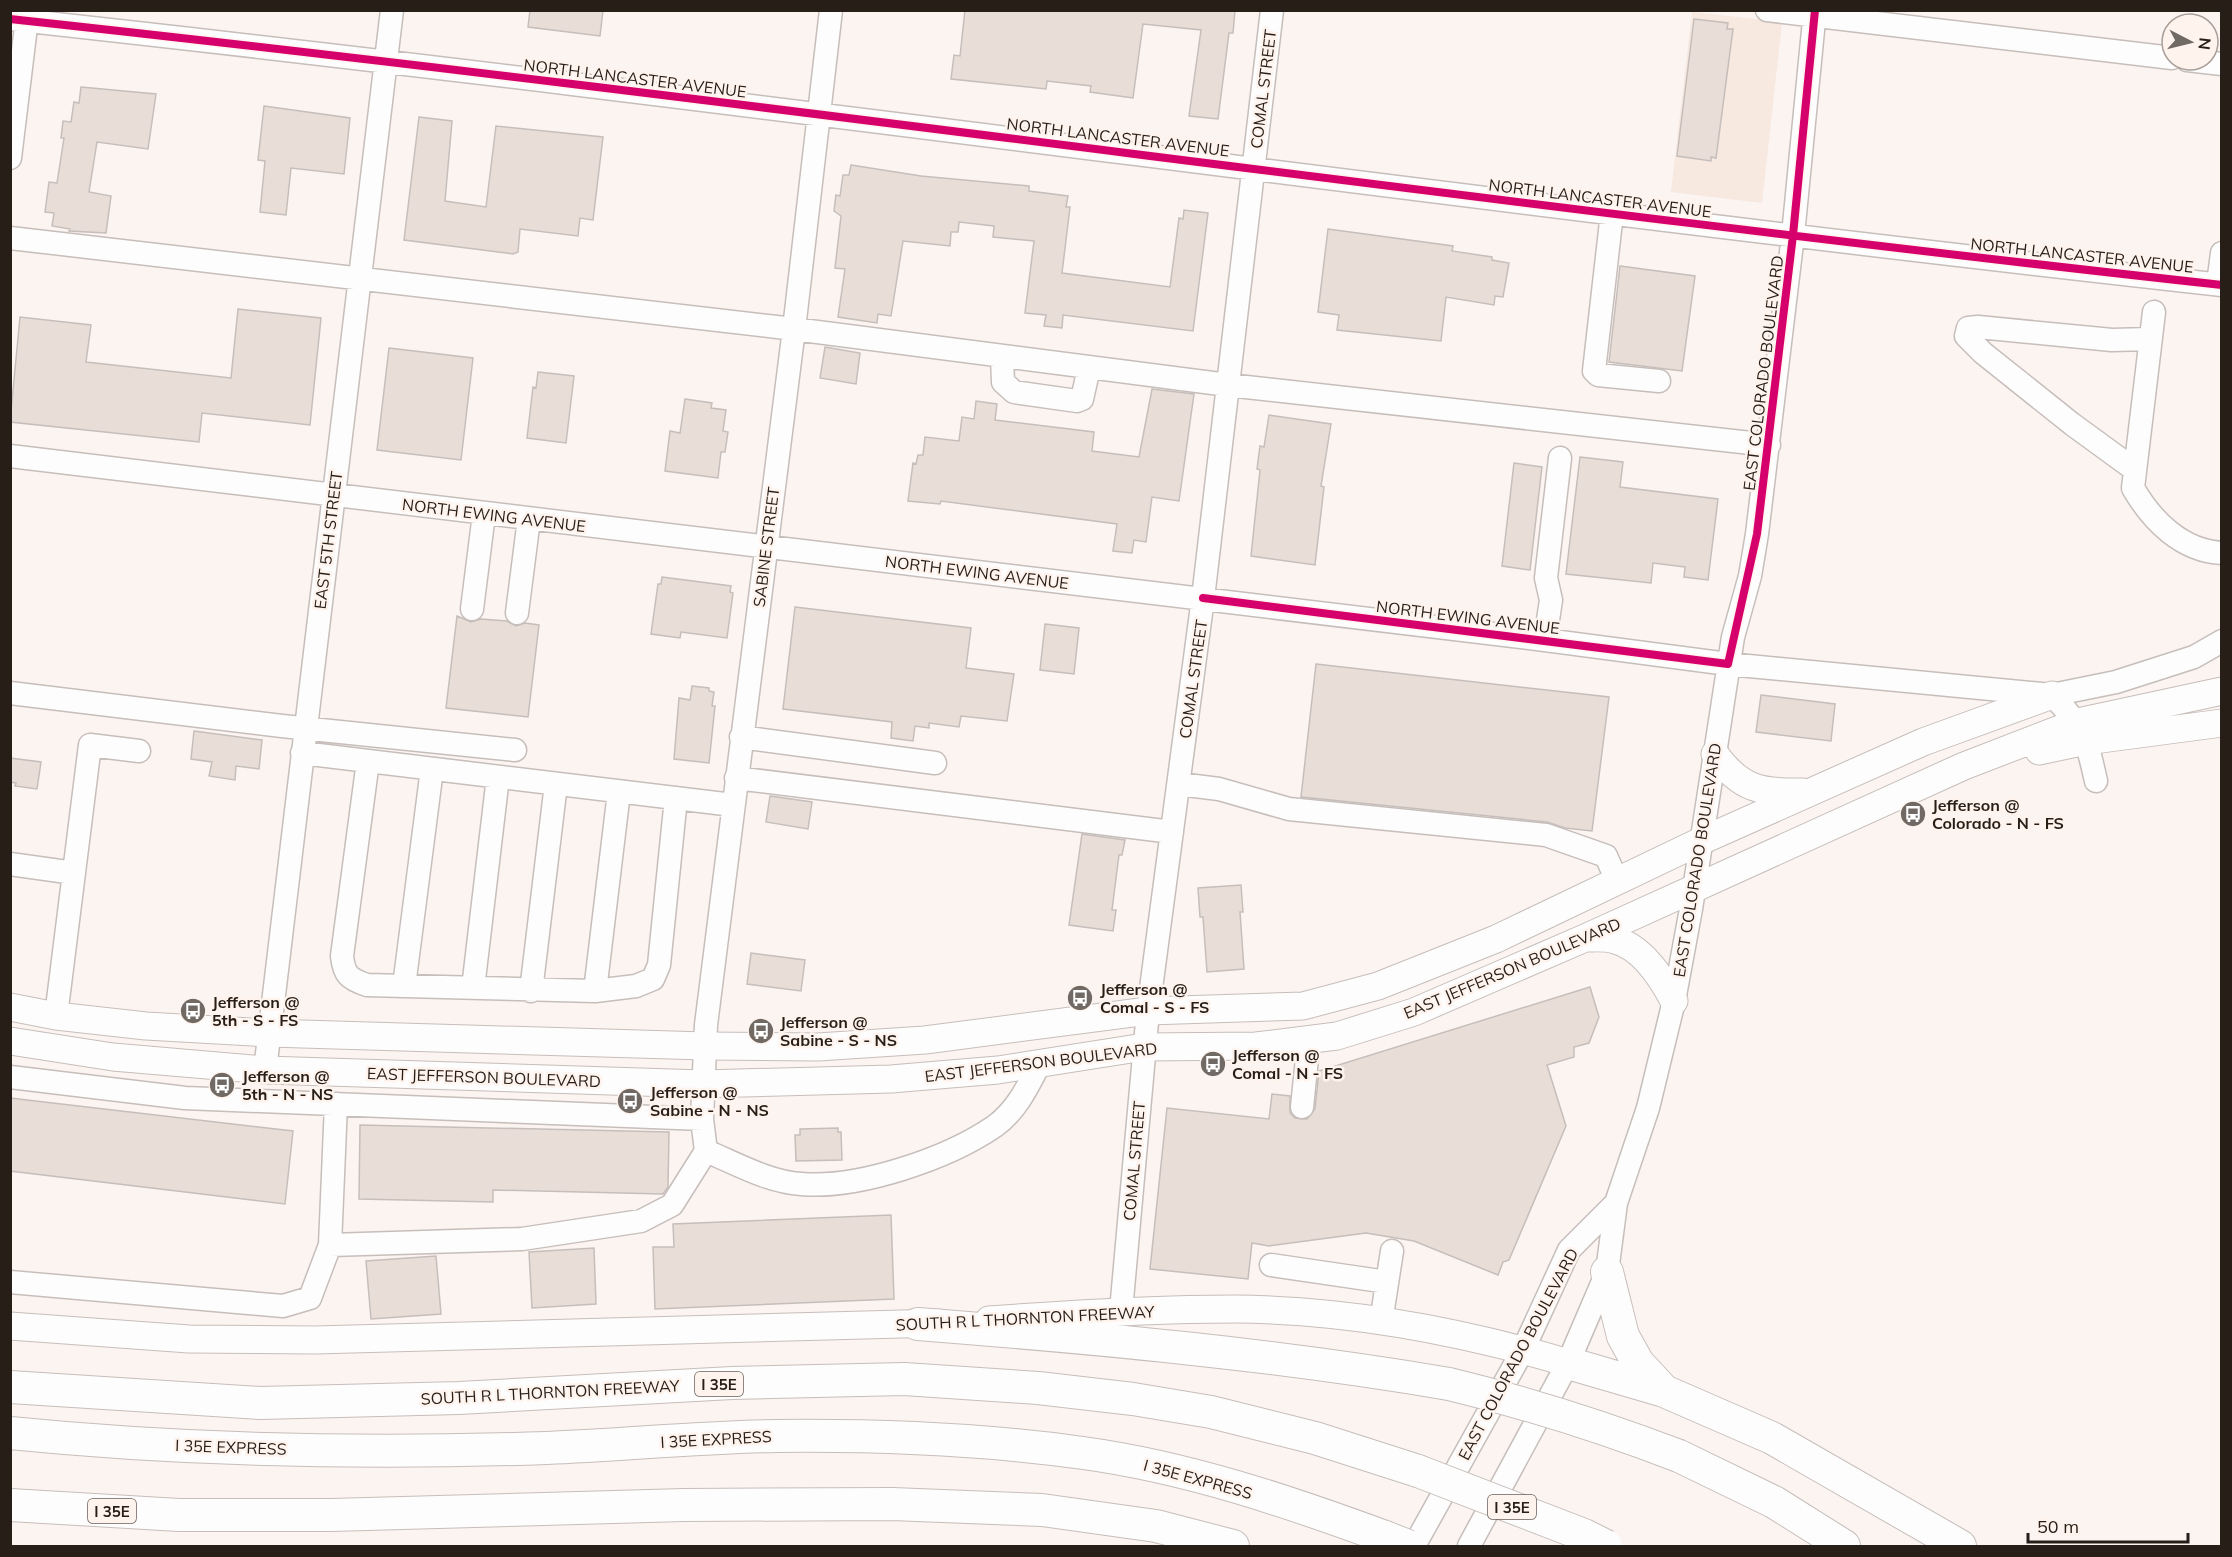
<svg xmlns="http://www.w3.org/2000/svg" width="2232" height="1557" viewBox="0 0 2232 1557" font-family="Mulish,sans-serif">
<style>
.built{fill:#f7e8e0}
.building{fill:#e9ddd7;stroke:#c6beba;stroke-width:1.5}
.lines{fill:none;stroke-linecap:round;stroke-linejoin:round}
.minor-casing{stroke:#c6beba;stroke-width:25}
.major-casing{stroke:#c6beba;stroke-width:29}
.highway-casing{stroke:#c6beba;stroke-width:34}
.minor{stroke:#fefdfd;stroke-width:22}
.major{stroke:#fefdfd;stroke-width:27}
.highway{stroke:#fefdfd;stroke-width:32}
.highway-bridge-casing{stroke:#c6beba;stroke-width:34;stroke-linecap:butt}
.highway-bridge{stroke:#fefdfd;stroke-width:32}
.cycleway-casing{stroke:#fff3ed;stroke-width:11}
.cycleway{stroke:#d6006c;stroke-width:8}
.labels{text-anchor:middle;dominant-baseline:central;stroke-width:5;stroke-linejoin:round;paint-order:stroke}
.shield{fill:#fff3ed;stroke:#685e58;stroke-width:1.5}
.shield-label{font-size:15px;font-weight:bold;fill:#271e18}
.street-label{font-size:16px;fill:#271e18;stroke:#fff3ed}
.poi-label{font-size:16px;font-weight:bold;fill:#271e18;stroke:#fff3ed;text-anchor:start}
</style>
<rect width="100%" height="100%" fill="#fbf4f1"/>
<path class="built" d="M1692,12l90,10 -20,181 -91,-11z"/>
<path class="building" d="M530,10h73l-3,26 -72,-9z
M965,10h270l-2,23h-4l-11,86 -29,-3 12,-86 -58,-6 -10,74 -43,-6 1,-6 -44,-5 -1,8 -95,-10 3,-24 6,1z
M1694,19l34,4 -1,6h6l-17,129 -5,-1v4l-34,-5z
M81,87l75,7 -8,55 -51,-7 -8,50 22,4 -5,37 -37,-2 1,-2 -18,-3 2,-13 -9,-1 4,-30 8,1 7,-45h-3l2,-17 8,1 3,-20 5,1z
M264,106l86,12 -6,56 -53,-6 -5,47 -26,-3 5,-51 -7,-1z
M419,117l33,4 -7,80 41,6 10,-81 107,11 -10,83 -13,-2 -2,18 -58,-7 -2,23 -5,2 -109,-14z
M851,165l70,11 108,10v5l39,5 -2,11h4l-8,66 108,14 9,-69 4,1 1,-9 24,3 -15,118 -130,-16 -1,13 -18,-2 2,-11 -21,-2 9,-72 -41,-4 1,-11 -35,-4 -1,10h-7l-1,14 -47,-5 -12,75 -13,-2 -1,9 -39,-6 7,-48 -10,-1 6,-52 -7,-5 2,-16 4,1 3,-21h6z
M1328,229l125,17 -1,5 40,6v3l17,3 -6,34 -8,-1 -1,9 -48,-8 -5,44 -104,-11 2,-15 -21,-3z
M1620,266l75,10 -13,95 -73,-9z
M238,309l83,9 -11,107 -108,-12 -3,29 -189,-20 10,-105 71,8 -5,37 145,16z
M825,347l35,6 -4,31 -36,-6z
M389,348l84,10 -12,102 -84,-10z
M538,372l36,4 -8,67 -39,-5 6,-51 3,1z
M1152,389l42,5 -15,107 -27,-4 -6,45 -12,-2 -2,13 -19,-2 4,-27 -176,-23 -1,3 -32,-3 5,-38 3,1 2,-9h5l2,-18 34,4 3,-24 12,2 2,-18 21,3 -2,16 99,12 -2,19 47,6z
M685,399l27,4 -1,5 15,2 -3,21 5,1 -3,20h-4l-3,26 -53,-7 5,-40 10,2z
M1269,415l62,9 -10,62 3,1 -9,78 -64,-9 9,-86 -3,-1 3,-23 4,1z
M1580,457l43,5 -3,25 98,12 -10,81 -24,-3 1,-10 -32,-4 -2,20 -85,-9z
M1514,463l28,4 -12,103 -28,-4z
M662,577l69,9 -1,6 3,1 -6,45 -46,-6 -1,6 -29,-4 7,-50h3z
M795,607l176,21 -5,40 48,6 -7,47 -46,-5 -2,11 -30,-4v5l-14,-2 -2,15 -22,-3 1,-16 -109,-13z
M457,616l14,6 10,-3 26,2 9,5 9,-3 14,2 -11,92 -82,-9z
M1045,624l34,4 -5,46 -34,-4z
M1316,664l293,33 -17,134 -27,-3 -18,-6 -246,-25z
M692,686l17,2v3l5,1 -2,14h3l-6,57 -35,-4 5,-61 11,2z
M1761,695l74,9 -4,37 -75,-9z
M194,731l68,9 -3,29 -23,-3 -1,14 -26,-4 3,-14 -21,-3z
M10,758l31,4 -4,27 -22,-3 1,-3 -6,-1z
M770,796l42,6 -4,27 -42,-7z
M1082,834l43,6 -3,15h-3l-5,39 -2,16h4l-3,21 -44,-6z
M1241,885l2,27h-3l4,57 -37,3 -4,-55h-3l-2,-29z
M751,953l54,7 -4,31 -54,-7z
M1590,987l9,30 -10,26 -15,4v10l-27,8 19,61 -57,134 -6,2 -5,13 -84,-34 -48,-8 -97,13 -17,-3 -4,36 -98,-10 17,-161 102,11 3,-25 18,2v17l5,5 12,1 8,-10 4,-38z
M10,1098l283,33 -8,73 -275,-33z
M360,1125l309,7 -1,55 -5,7 -170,-4v12l-134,-3z
M838,1128v4h3l1,28 -46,1 -1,-26h5v-6z
M891,1215l3,84 -239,10 -2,-62h21l-1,-23z
M594,1248l2,56 -64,4 -3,-56z
M436,1256l5,58 -70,5 -5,-58z"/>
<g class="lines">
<g class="minor-casing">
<path id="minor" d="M831,10l-37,319 -88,696 -4,94 4,32c29,12 62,31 95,33 57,5 146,-25 194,-58 22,-16 33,-40 45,-63
M1767,10l405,48
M10,19c738,80 1474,185 2212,266
M2187,60l35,4
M10,158l18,-148
M1612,213l-18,158 4,4 61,6
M10,238l784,91 434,56 541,60
M2218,284l4,-31
M2154,312l-21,176c19,33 49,63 89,65
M1002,358l1,24 11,10 63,9 5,-2 7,-31
M10,456l1535,184 183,24 324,31 64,-13 78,-25 28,-16
M2135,470l-63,-46 -89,-71 -17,-17 2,-8 10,-1 134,13 38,-1
M472,609l12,-95
M517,613l12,-94
M1545,640l6,-40 -5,-22 14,-120
M10,693l272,33 233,24
M2052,695c32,33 34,41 44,86
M741,737l194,26
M302,753l431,52
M368,761l-26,195c2,19 7,23 25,29l228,6 41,-5 17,-7 6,-14 17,-167
M736,778l436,54
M1179,784l40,5 70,20 257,26 60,21 11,25
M10,864l64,9
M404,986l28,-217
M473,988l25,-211
M531,991l25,-207
M595,991l24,-199
M56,1016l34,-271 49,6
M265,1070l127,-1060
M10,1077l175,21 517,21
M1302,1107l7,-68
M330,1245l6,-141
M1271,1265l116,17
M10,1282l273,24 27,-8 20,-53 192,-6 119,-18 31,-16 34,-54
M1121,1311l27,-300 55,-413 69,-588
M1381,1322l11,-71
M1414,1546l109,-196 46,-100 47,-47
M1469,1546l99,-183 39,-91 9,-69 32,-95 26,-107 17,-92 42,-272 17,-61 7,-42 36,-299 22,-225"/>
</g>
<g class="major-casing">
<path id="major" d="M2039,751l47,-10 136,-18
M1715,754c25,35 46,39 88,38
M1587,938c9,0 20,-1 28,2 27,7 47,38 59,61
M10,1007l46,9 90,10 123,7 436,13 113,1 107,-7 223,-29 155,-5 75,-20 118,-47 205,-98 222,-99 129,-47
M10,1041l103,16 152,13 438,14 188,-5 107,-9 146,-23 112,-1 81,-10 77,-24 171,-74 379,-172 114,-44 144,-31
M989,1320c82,-6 164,-11 246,-11 112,1 226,22 333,54
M10,1326l179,13 126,1 624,-17"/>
</g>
<g class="highway-casing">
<path id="highway" d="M1607,1272l16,64 15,27 26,28
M918,1324c177,14 355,30 531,60
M1568,1363l96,28 108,47 188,108
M10,1387l250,16 199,-5 273,-15 172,-4 134,9 95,11 78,13 104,26 103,33
M10,1433c179,18 358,21 537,15 76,-3 153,-11 230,-12 102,-1 205,3 306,17 103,14 204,48 302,84
M1679,1456l95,46 70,44
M10,1505l169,10h152l353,-10 208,-1 150,6 114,16 77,20"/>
</g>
<use href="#minor" class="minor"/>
<use href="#major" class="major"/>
<use href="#highway" class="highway"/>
<g class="highway-bridge-casing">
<path id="highway-bridge" d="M1449,1384c79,19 154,43 230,72
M1418,1471l166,64 22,11
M1385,1537l23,9"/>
</g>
<use href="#highway-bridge" class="highway-bridge"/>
<g class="cycleway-casing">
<path id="cycleway" d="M10,19c738,80 1474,185 2212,266
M1203,598l525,66 29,-130 36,-299 22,-225"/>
</g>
<use href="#cycleway" class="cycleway"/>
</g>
<defs>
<g id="bus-disc" transform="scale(1.35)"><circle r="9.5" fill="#716964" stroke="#fff3ed"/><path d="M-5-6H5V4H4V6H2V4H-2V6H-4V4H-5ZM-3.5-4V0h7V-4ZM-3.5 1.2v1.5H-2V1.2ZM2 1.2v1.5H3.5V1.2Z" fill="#fff"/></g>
</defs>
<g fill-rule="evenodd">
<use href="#bus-disc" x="1913" y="814"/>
<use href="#bus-disc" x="1080" y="998"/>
<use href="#bus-disc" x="193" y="1011"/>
<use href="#bus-disc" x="761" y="1031"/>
<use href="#bus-disc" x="1213" y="1064"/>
<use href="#bus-disc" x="222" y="1085"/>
<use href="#bus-disc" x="630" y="1101"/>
</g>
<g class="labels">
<g class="shield">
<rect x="695" y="1372" width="48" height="24" rx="4.5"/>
<rect x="1488" y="1495" width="48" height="24" rx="4.5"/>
<rect x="88" y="1499" width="48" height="24" rx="4.5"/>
</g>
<g class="shield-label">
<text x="719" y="1384">I 35E</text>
<text x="1512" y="1507">I 35E</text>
<text x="112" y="1511">I 35E</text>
</g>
<g class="street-label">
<text transform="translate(635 78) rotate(7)">NORTH LANCASTER AVENUE</text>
<text transform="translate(1263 89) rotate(-83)">COMAL STREET</text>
<text transform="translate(1118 137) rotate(7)">NORTH LANCASTER AVENUE</text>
<text transform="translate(1600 198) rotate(7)">NORTH LANCASTER AVENUE</text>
<text transform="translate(2082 255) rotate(6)">NORTH LANCASTER AVENUE</text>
<text transform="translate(1763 373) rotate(-83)">EAST COLORADO BOULEVARD</text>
<text transform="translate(494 515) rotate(7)">NORTH EWING AVENUE</text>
<text transform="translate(328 540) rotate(-83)">EAST 5TH STREET</text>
<text transform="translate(766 547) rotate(-83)">SABINE STREET</text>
<text transform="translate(977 572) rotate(7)">NORTH EWING AVENUE</text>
<text transform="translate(1468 617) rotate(7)">NORTH EWING AVENUE</text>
<text transform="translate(1193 679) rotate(-82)">COMAL STREET</text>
<text transform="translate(1697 860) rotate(-81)">EAST COLORADO BOULEVARD</text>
<text transform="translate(1512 968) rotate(-23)">EAST JEFFERSON BOULEVARD</text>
<text transform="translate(1041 1062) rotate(-7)">EAST JEFFERSON BOULEVARD</text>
<text transform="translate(484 1077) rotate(2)">EAST JEFFERSON BOULEVARD</text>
<text transform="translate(1134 1161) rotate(-85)">COMAL STREET</text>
<text transform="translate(1025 1318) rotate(-3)">SOUTH R L THORNTON FREEWAY</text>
<text transform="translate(1518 1354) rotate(-62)">EAST COLORADO BOULEVARD</text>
<text transform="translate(550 1392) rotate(-3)">SOUTH R L THORNTON FREEWAY</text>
<text transform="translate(716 1439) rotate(-3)">I 35E EXPRESS</text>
<text transform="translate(231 1447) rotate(2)">I 35E EXPRESS</text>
<text transform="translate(1198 1479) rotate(15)">I 35E EXPRESS</text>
</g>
<g class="poi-label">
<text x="1932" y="805">Jefferson @<tspan x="1932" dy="18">Colorado - N - FS</tspan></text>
<text x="1100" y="989">Jefferson @<tspan x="1100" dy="18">Comal - S - FS</tspan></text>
<text x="212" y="1002">Jefferson @<tspan x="212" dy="18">5th - S - FS</tspan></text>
<text x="780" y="1022">Jefferson @<tspan x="780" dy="18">Sabine - S - NS</tspan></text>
<text x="1232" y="1055">Jefferson @<tspan x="1232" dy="18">Comal - N - FS</tspan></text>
<text x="242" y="1076">Jefferson @<tspan x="242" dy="18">5th - N - NS</tspan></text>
<text x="650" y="1092">Jefferson @<tspan x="650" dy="18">Sabine - N - NS</tspan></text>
</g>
</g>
<rect width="2232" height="1557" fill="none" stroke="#271e18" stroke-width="24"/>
<g transform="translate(2190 42) rotate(97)"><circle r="28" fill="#fff3ed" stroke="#a99e98" stroke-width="1.5"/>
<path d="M0-4.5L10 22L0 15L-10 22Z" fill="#716964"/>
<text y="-9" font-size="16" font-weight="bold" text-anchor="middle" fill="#271e18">N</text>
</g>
<path d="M2028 1533v9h160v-9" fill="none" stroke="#271e18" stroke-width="3"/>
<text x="2037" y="1533" font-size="18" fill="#271e18" stroke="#fff3ed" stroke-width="4.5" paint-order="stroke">50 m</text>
</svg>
